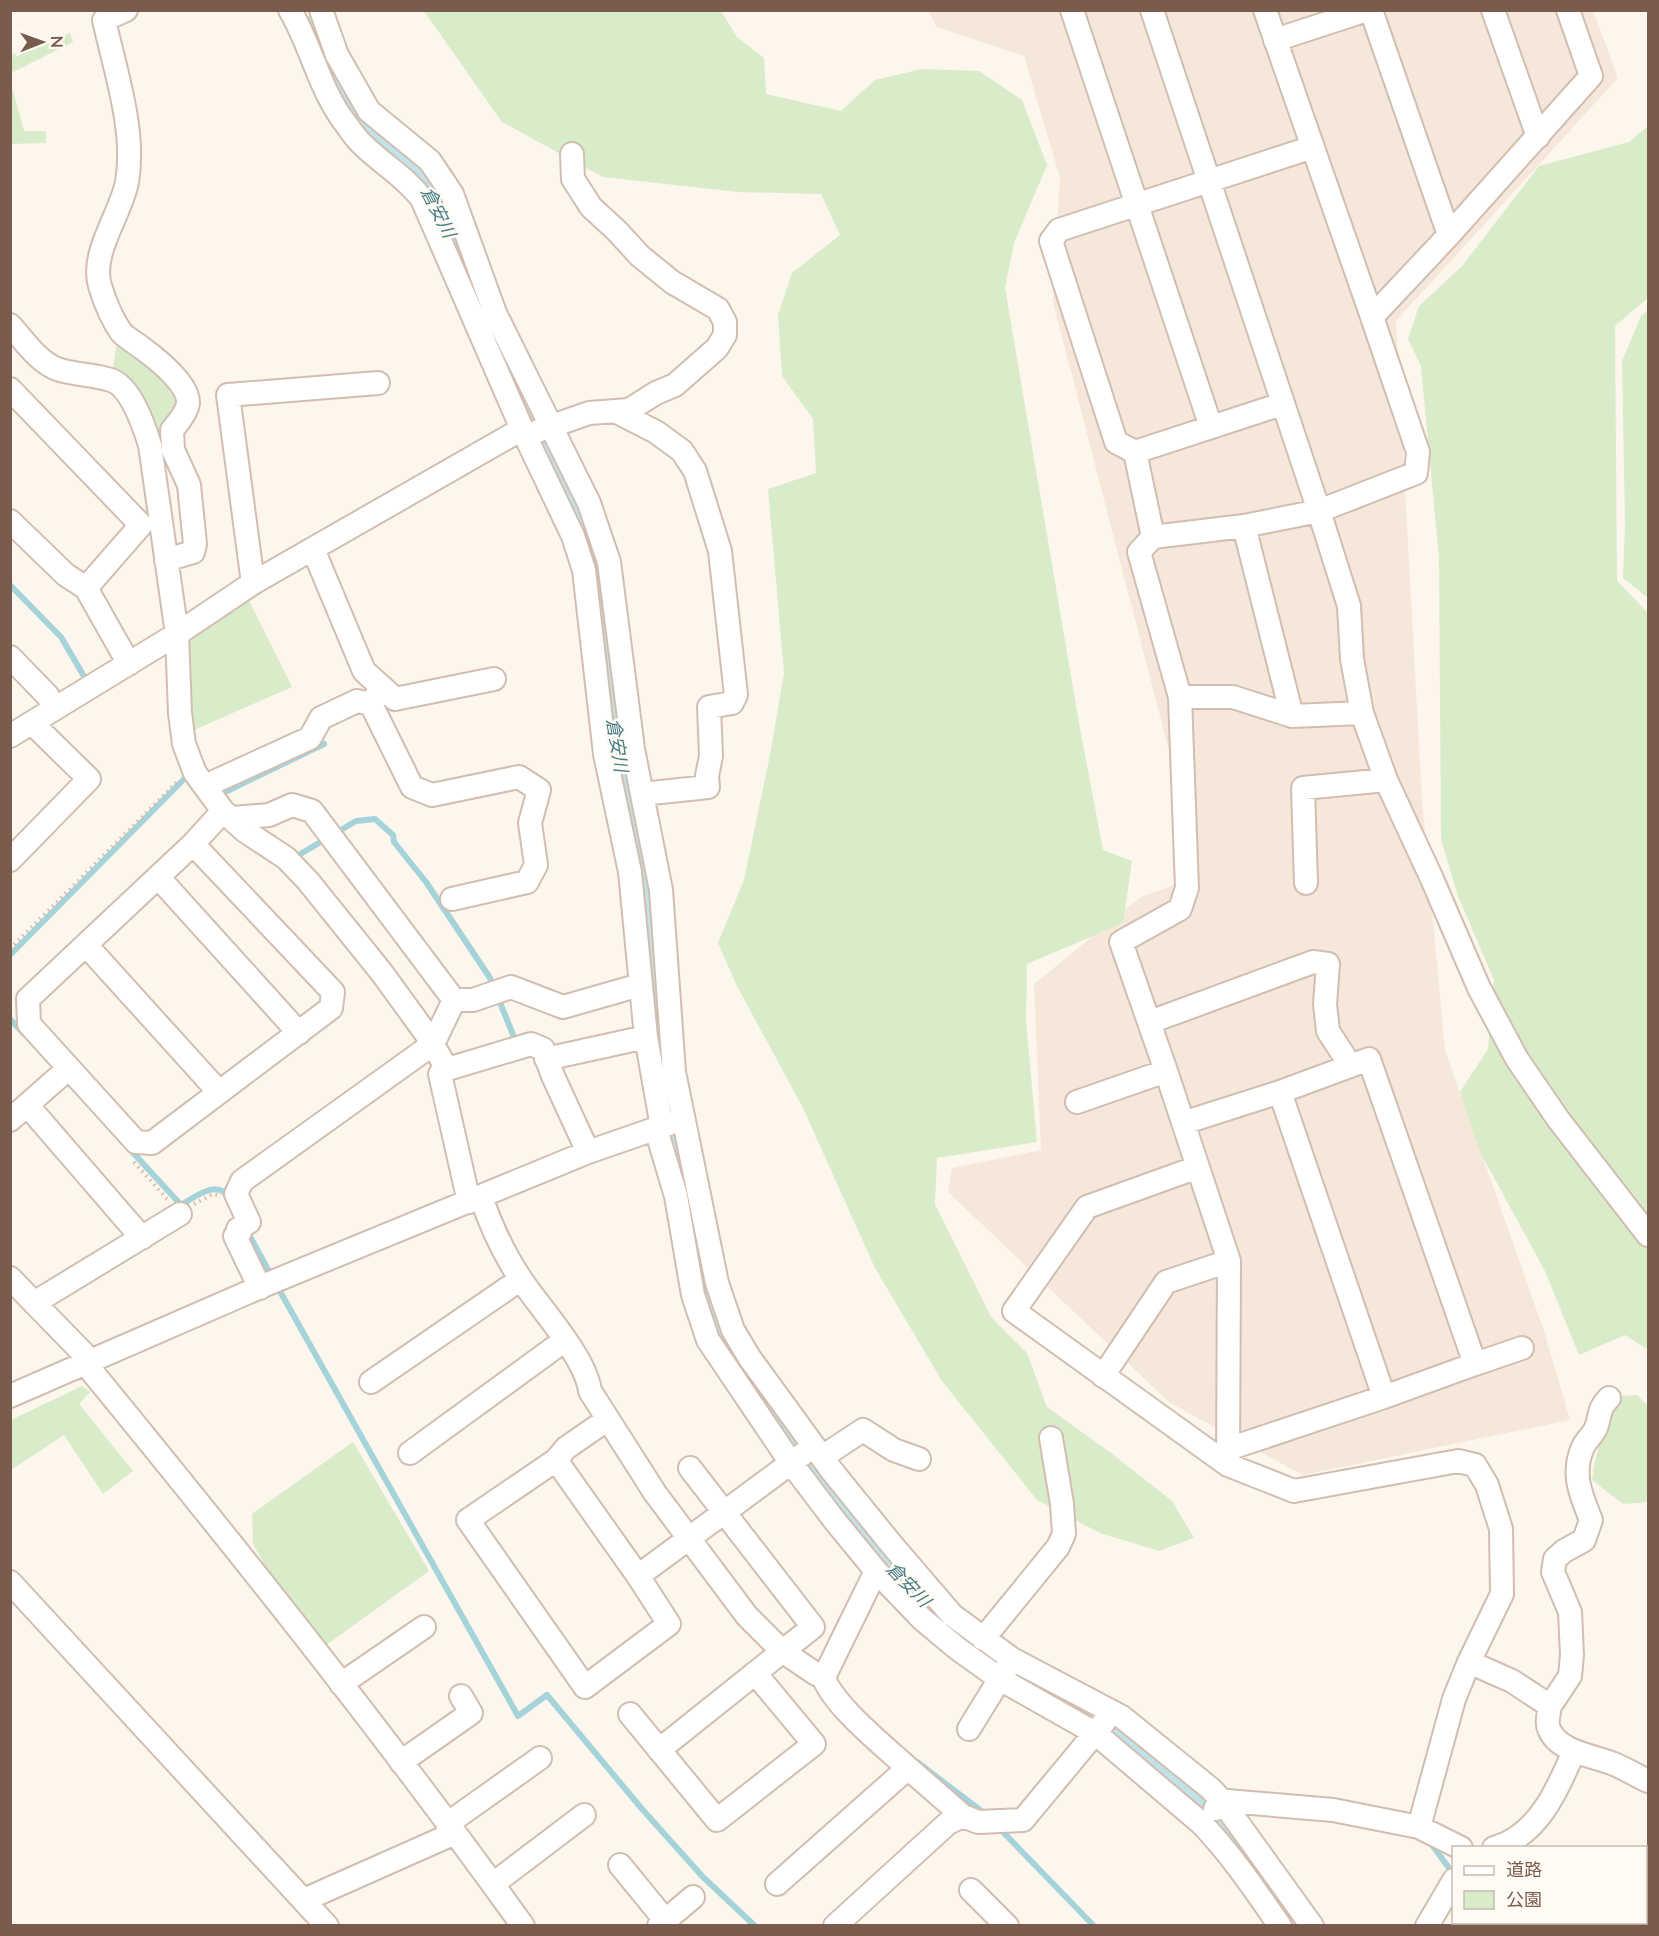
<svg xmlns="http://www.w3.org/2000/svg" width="1659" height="1936" viewBox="0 0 1659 1936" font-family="Lato,'Noto Sans JP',sans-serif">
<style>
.residential{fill:#f5e8da}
.green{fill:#d8ecc9}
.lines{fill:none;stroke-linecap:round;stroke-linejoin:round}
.stream{stroke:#a5d3da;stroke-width:6}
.river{stroke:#bfe3e8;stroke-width:34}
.minor-casing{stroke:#d1beb0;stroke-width:26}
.path{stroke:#d9b8a5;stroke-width:4;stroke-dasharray:1.5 4.5;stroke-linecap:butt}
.minor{stroke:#fff;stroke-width:22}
.labels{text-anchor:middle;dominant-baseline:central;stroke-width:5;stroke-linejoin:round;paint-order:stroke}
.water-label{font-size:18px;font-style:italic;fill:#437c86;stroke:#fffaf3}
</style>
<rect width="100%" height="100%" fill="#fdf6ec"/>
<path class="residential" d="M928,11h665l25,67 -222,243 26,480 23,249 99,281 26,89 -267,55 -133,-72 -222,-211 4,-24 89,-18 -7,-166 107,-87 60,-22 -148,-573 7,-124 -36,-122 -87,-29z"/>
<path class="green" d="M424,11h297l16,26 27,21 2,36 75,17 34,-31 47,-11 57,2 43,29 25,65 -33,78 -9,45 74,435 24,127 29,11 -9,62 -96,41 -1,56 11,122 -100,16 -2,46 56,113 36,36 20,54 64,46 61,48 22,37 -35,13 -59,-18 -63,-33 -95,-119 -67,-113 -72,-160 -66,-122 -19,-43 26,-63 26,-125 14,-82 -16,-184 48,-16 -3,-54 -31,-43 -4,-61 14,-42 48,-38 -19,-41 -83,-2 -135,-15 -101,-55z
M70,33l3,9 -62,31v-18z
M11,83l13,48h22v12l-35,1z
M1648,126v172l-33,28 2,255 31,32v737l-23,-15 -46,20 -34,-84 -65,-119 -20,-60 28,-43 6,-69 -36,-84 -17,-57 -2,-281 -18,-192 -13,-27 11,-33 43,-40 77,-100 90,-24z
M1648,310v-1v289l-25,-20 2,-54 -3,-163 19,-45z
M118,336l64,54 -13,48h-17l-40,-64z
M246,595l46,92 -100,44 -4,-93z
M82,1386l8,6 -11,12 54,67 -30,23 -39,-59 -53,35v-50z
M1637,1395l11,11v96l-25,2 -31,-24c4,-30 12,-59 30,-84z
M353,1442l76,129 -107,77 -46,-61 -23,-43 -1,-30z"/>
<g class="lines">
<path class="stream" d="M10,585l51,52 24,41
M219,795l105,-51
M292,853l5,3 59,-35 19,-2 18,16 1,7 32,40 64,96 26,64h-3
M10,955l181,-183
M10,1019l14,15
M127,1146l54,59c14,-8 37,-27 48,-7
M247,1231l25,46
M277,1286l241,430 29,-21 95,114 61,68 52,49
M917,1762l67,51
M1002,1831l92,95
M1430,1842l24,33
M1548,1922l9,4"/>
<path class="river" d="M315,32l40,87 70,64 15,26 90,206
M542,443l42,78 14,55 19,177 27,126 16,178
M673,1131l18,79 10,70 11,38 12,25 69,99 95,121 67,66
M1043,1686l54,31 122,104 25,28 54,77"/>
<g class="minor-casing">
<path id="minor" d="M126,10l-22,10c11,50 32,111 23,162 -6,32 -37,71 -27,104 5,16 11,32 21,46 5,6 15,11 21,16 15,11 47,36 46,55 -1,9 -10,20 -16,27l1,20 16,35 6,59 -2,8 -27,8
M290,10c21,36 29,77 53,110 6,8 12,18 20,25 19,19 43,32 59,54l100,230 51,107 11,34 21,184 25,118 16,165 16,90
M321,10l16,45 32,56 61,50 22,33 43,119 94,190 20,59 24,187 28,141 13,182 43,211 16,47 16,27 83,114 60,74 60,70 60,44 110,58 89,72 11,12 90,125
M1072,10l139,417
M1152,10l167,501 30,95 3,53 10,54 24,67 46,99 47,109 38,71 41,60 90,116
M1265,10l107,307
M1493,10l45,127
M1275,40l92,-30
M1449,235l142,-159 -23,-66
M10,325c13,14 27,36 47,44 17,6 36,5 54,11 20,7 33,46 39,65l27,189 3,79 4,31 11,29 28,38 22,20 41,27 22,23 74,92 45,62 19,32 -6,7 29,128
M10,389l131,136 -55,63
M615,411l41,21 26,19 13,20 25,80 16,144 -4,8 -23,4 2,49 -4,20 1,11 -66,7
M538,431l51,-18 40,-3 27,-17 19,-8 42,-37 8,-13v-13l-7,-13 -46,-27 -32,-26 -23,-25 -26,-24 -18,-28 -1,-25
M1135,452l147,-48
M10,521l56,54 20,13 43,76
M1244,526l48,190
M1153,537l-18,-85 -19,-10 -65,-201 8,-11 254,-83
M313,549l51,122 31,28 99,-20
M253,583l-25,-188 150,-12
M10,657l37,38 8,13
M1180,697h53l59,19 70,-3
M371,704l41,83 20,8 87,-18 20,13 -9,33 6,42 -9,17 -75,17
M10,736l167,-102 76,-51 269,-154
M216,781l94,-43 11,-20 36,-17 14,3 7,-11
M233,818l36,-3 23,-10 20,6 142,189 -21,44 -191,137 -6,13 13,28 -11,7 2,3 -5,4 25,52
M193,844l140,148 -2,16 -179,135 -16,-1 -107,-118 -1,-25 165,-155 30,-33
M10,860l79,-81 -57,-56
M158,877l141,156
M1306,883l-3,-95 83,-8
M86,945l133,147
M454,1000h19l38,-13 52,20 77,-22
M1150,1022l163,-60 15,2 -3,40 3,27 22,34
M546,1059l100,-22
M446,1067l5,1 80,-24 12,5 10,27 35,76
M1280,1092l104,305
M1077,1102l89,-31
M28,1106l114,132
M10,1120l59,-52
M1183,1123l97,-31 89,-33 106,305 -91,33 -156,52
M656,1129l20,67 17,99 15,45 83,123 44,58 41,50 46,48 36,30 42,30 95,54 106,90c30,31 54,67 79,103
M1198,1167l-111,40 -73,104 214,154 66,26 164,-30 17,4 12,20 14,44 1,65 -33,68 -15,37 -35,128
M481,1197c10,29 24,59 41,84 19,28 64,77 68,110l65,102 92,123 35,35 34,23h6
M10,1278l75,77 4,13c149,182 296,366 434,558
M34,1303l146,-89
M1475,1364l47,-16
M1103,1376l63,-94 63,-21
M371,1382l150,-103
M10,1396l255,-111 323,-133 81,-28
M410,1453l155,-113
M822,1457l41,-27 31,20 25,9
M556,1460l82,116 31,48 -84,63 -117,-167 88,-60 10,-12 42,-29
M1228,1465l1,-204 -63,-190 -45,-129 59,-33 7,-21 -7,-191 -41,-145 14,-15 91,-11 75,-15 97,-38 2,-21 -46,-135 77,-82 -78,-225
M638,1576l165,-122
M10,1582l317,344
M983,1639l75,-92 6,-13 -2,-30 -11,-66
M1469,1662l43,19 38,25c-1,7 -4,16 -1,23 9,23 45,27 65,35 12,5 23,12 34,17
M822,1674c10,31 61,71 86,94
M822,1674l4,-1 50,-102
M341,1684l83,-57
M1550,1706l20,-30 2,-21 -2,-43 -17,-40 2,-13 9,-8 20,-11 7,-20c-10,-25 -20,-46 -8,-73 3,-7 10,-12 13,-19 5,-14 2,-19 13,-30
M630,1714l87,106 97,-76 -59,-71
M969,1729l38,-62
M659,1750l154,-123 -123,-159
M401,1762l70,-49 -10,-17
M1215,1809l7,-8h5l106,9 86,17 42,21
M447,1824l93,-66
M1494,1848c44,-12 64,-59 80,-97
M620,1865l45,55
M493,1884l91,-69
M777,1884l131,-116 55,48
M971,1890l36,36
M304,1900l151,-67
M1646,1916l2,1
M659,1926l34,-29
M835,1926l113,-103 15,-7 15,6 45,-2 82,-99
M1427,1926l27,-46"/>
</g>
<path class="path" d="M10,949l167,-167
M134,1162l33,37
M194,1204l19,-10 4,1"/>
<use href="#minor" class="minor"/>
</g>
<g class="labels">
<g class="water-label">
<text transform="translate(439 212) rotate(63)">倉安川</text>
<text transform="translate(618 745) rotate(81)">倉安川</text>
<text transform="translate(909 1584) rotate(46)">倉安川</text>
</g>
</g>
<rect width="1659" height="1936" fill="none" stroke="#7a5c4d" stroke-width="24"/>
<rect x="1452" y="1846" width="195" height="78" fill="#fffaf3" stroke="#cabbb1" stroke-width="1.5"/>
<rect x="1464" y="1866" width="30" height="9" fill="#ffffff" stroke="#cabbb1" stroke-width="1.5"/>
<text x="1506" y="1876" font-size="18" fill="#7a5c4d">道路</text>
<rect x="1464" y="1891" width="30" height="18" fill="#d8ecc9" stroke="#cabbb1" stroke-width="1.5"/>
<text x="1506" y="1906" font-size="18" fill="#7a5c4d">公園</text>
<g transform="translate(42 42) rotate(89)" stroke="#fffaf3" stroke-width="4.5" paint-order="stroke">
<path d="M0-4.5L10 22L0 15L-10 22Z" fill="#7a5c4d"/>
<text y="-9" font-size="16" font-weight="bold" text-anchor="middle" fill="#7a5c4d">N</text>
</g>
</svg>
